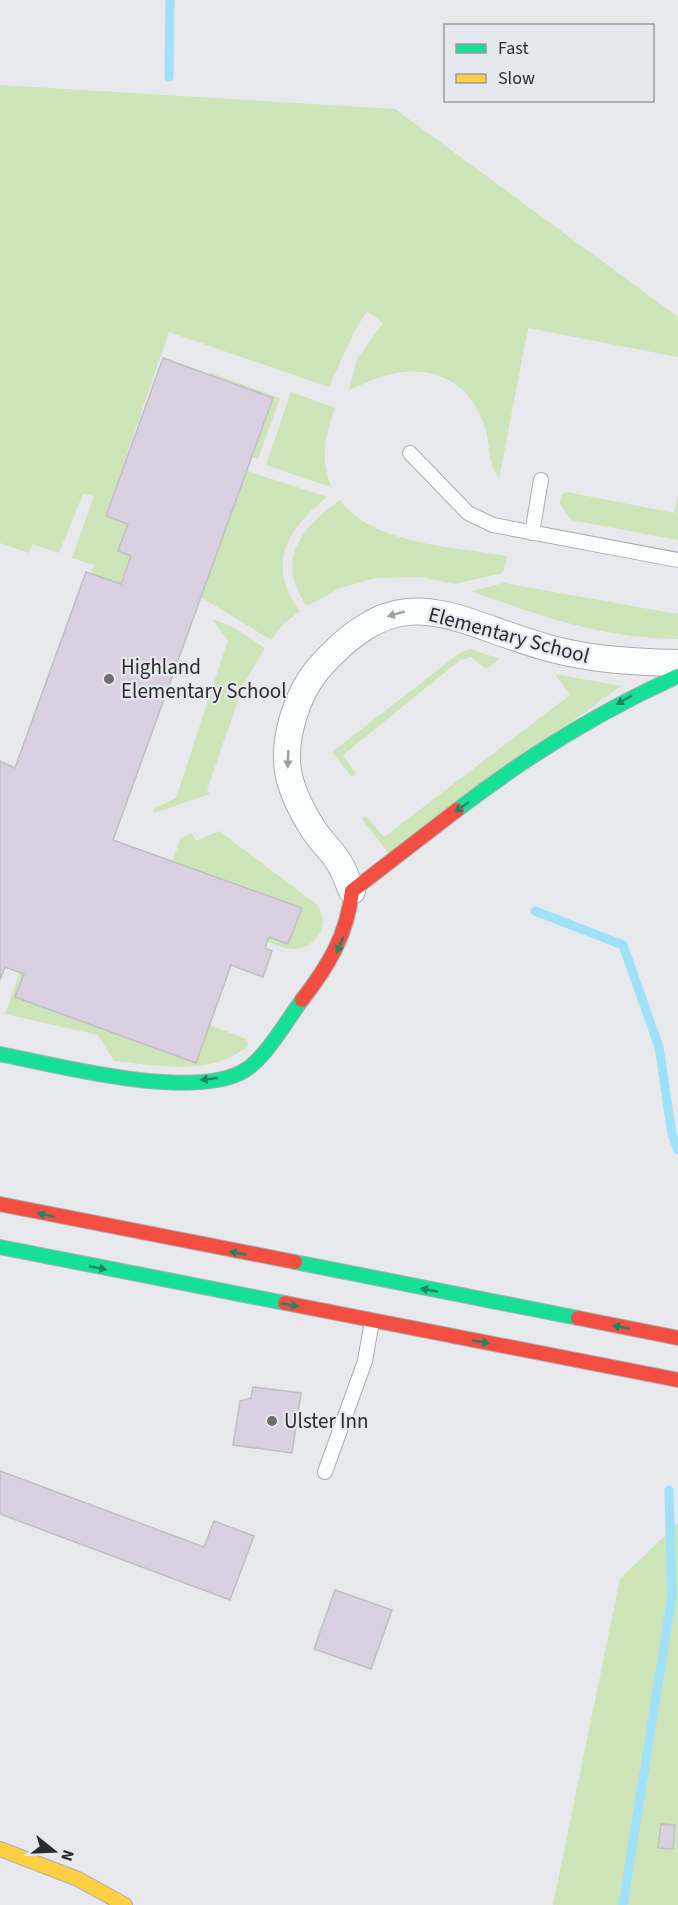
<svg xmlns="http://www.w3.org/2000/svg" width="678" height="1905" viewBox="0 0 678 1905" font-family="'Source Sans 3',sans-serif">
<style>
.green{fill:#cee4b9}
.lines{fill:none;stroke-linecap:round;stroke-linejoin:round}
.stream{stroke:#9ee1f9;stroke-width:9}
.building{fill:#d9d0e1;stroke:#bfc0c2;stroke-width:1.5}
.lane-casing{stroke:#acadaf;stroke-width:16}
.street-casing{stroke:#acadaf;stroke-width:28}
.fast-casing{stroke:#acadaf;stroke-width:16}
.slow-casing{stroke:#acadaf;stroke-width:16}
.jam-casing{stroke:#acadaf;stroke-width:16}
.lane{stroke:#fbfcfc;stroke-width:14}
.street{stroke:#fbfcfc;stroke-width:26}
.fast{stroke:#16e098;stroke-width:14}
.slow{stroke:#ffcf43;stroke-width:14}
.jam{stroke:#f24e42;stroke-width:14}
.oneway{fill:#9d9e9f}
.oneway2{fill:#208662}
.poi-dot{fill:#6c6e70;stroke:#e5e8ee;stroke-width:2}
.labels{text-anchor:middle;dominant-baseline:central;stroke-width:4.5;stroke-linejoin:round;paint-order:stroke}
.street-label{font-size:21px;fill:#2a2b2d;stroke:#e5e8ee}
.poi-label{font-size:21px;fill:#2a2b2d;stroke:#e5e8ee;text-anchor:start}
</style>
<rect width="100%" height="100%" fill="#e7e9ec"/>
<path class="green" d="M0,85l395,24 283,208v40l-150,-29 -29,151c-12,-19 -8,-32 -14,-52 -23,-67 -84,-66 -136,-36l8,-32 26,-36 -16,-12 -12,19 -26,57 -160,-55 -63,183 22,9 -10,27 13,5 -10,28 -30,-11 3,-8 -22,-7 22,-62 -11,-2 -24,59 -26,-9 -4,9 -29,-10z
M211,373l69,25 -22,61 -6,-2 21,-59 -63,-23z
M291,392l44,16c-10,27 -15,51 -4,79l-65,-22z
M247,471l80,26c-40,32 -62,69 -27,114l-17,13 -12,16 -70,-43z
M567,492l107,21 4,-18v45l-107,-20 -11,-16 2,-10z
M340,500c32,45 116,47 167,56l-4,17 -49,11 -33,-7 -45,1 -36,10 -33,18c-33,-44 -6,-79 33,-106z
M504,583l173,31 1,-2v27c-77,-1 -136,-22 -207,-48z
M212,619l23,9 30,20 -21,35 -37,107 3,4 -56,19 -1,-4 23,-11 52,-158z
M470,649l30,10 -14,10 -15,-12 -11,3 -117,95 13,19 -4,3 -20,-25 129,-100z
M555,674l66,12 -232,168 -27,-35 4,-3 18,21 186,-142z
M219,831l97,73c17,19 -1,47 -25,45 -8,-1 -16,-5 -23,-7l1,-5 19,7 14,-36 -129,-47 7,-22 12,-6 4,8z
M20,972l4,2 -8,23 180,66 14,-38 36,14 2,7c-38,31 -88,19 -134,15l-16,-26 -93,-21z
M678,1523v382h-125l67,-326z"/>
<g class="lines">
<path class="stream" d="M169,77l1,-77
M535,911l88,34 36,102 13,87 6,16
M623,1905l49,-309 -3,-106"/>
</g>
<path class="building" d="M163,358l110,40 -160,442 189,68 -14,36 -19,-7 -4,11 7,3 -9,26 -32,-12 -35,98 -181,-66 9,-23 -19,-7 -5,13v-219l15,7 71,-196 35,12 10,-28 -13,-5 10,-27 -22,-8z
M253,1387l48,6 -9,60 -59,-8 7,-44 11,-3z
M0,1471l204,76 10,-26 40,15 -24,64 -230,-86z
M335,1590l57,20 -21,59 -57,-20z
M661,1824l14,1 -2,24 -15,-1z"/>
<g class="lines">
<g class="lane-casing">
<path id="lane" d="M410,453l58,60 25,12 185,35
M532,533l9,-53
M325,1472l40,-111 7,-40"/>
</g>
<g class="street-casing">
<path id="street" d="M352,891c-5,-11 -9,-24 -16,-33 -7,-10 -16,-18 -23,-29 -10,-16 -22,-39 -25,-58 -5,-33 9,-77 30,-102 86,-98 133,-47 234,-20 42,11 83,13 126,14"/>
</g>
<g class="fast-casing">
<path id="fast" d="M457,810c69,-53 141,-98 221,-134
M0,1054c59,12 186,45 240,19 24,-11 46,-52 62,-73
M0,1247l285,56
M295,1262l283,56"/>
</g>
<g class="slow-casing">
<path id="slow" d="M0,1849l78,30 47,26"/>
</g>
<g class="jam-casing">
<path id="jam" d="M302,1000c27,-35 45,-65 50,-109l105,-81
M0,1204l295,58
M285,1303l393,77
M578,1318l100,20"/>
</g>
<use href="#lane" class="lane"/>
<use href="#street" class="street"/>
<use href="#fast" class="fast"/>
<use href="#slow" class="slow"/>
<use href="#jam" class="jam"/>
</g>
<defs><path id="oneway-solid" d="M-6-.8H1V-3.2L6.5 0L1 3.2V.8H-6Z" transform="scale(1.5)"/></defs>
<g class="oneway">
<use href="#oneway-solid" transform="translate(396 614) rotate(164)"/>
<use href="#oneway-solid" transform="translate(288 759) rotate(92)"/>
</g>
<g class="oneway2">
<use href="#oneway-solid" transform="translate(624 700) rotate(150)"/>
<use href="#oneway-solid" transform="translate(462 807) rotate(143)"/>
<use href="#oneway-solid" transform="translate(340 945) rotate(112)"/>
<use href="#oneway-solid" transform="translate(209 1079) rotate(174)"/>
<use href="#oneway-solid" transform="translate(46 1215) rotate(-168)"/>
<use href="#oneway-solid" transform="translate(238 1253) rotate(-169)"/>
<use href="#oneway-solid" transform="translate(98 1268) rotate(11)"/>
<use href="#oneway-solid" transform="translate(429 1290) rotate(-169)"/>
<use href="#oneway-solid" transform="translate(290 1305) rotate(11)"/>
<use href="#oneway-solid" transform="translate(621 1327) rotate(-169)"/>
<use href="#oneway-solid" transform="translate(481 1342) rotate(11)"/>
</g>
<g class="poi-dot">
<circle cx="109" cy="679" r="6"/>
<circle cx="272" cy="1421" r="6"/>
</g>
<g class="labels">
<g class="street-label">
<text transform="translate(509 635) rotate(15)">Elementary School</text>
</g>
<g class="poi-label">
<text x="121" y="667">Highland<tspan x="121" dy="24">Elementary School</tspan></text>
<text x="284" y="1421">Ulster Inn</text>
</g>
</g>
<rect x="444" y="24" width="210" height="78" fill="#e5e8ee" stroke="#9a9ca1" stroke-width="1.5"/>
<rect x="456" y="44" width="30" height="9" fill="#16e098" stroke="#9a9ca1" stroke-width="1.5"/>
<text x="498" y="54" font-size="18" fill="#2a2b2d">Fast</text>
<rect x="456" y="74" width="30" height="9" fill="#ffcf43" stroke="#9a9ca1" stroke-width="1.5"/>
<text x="498" y="84" font-size="18" fill="#2a2b2d">Slow</text>
<g transform="translate(54 1851) rotate(108)" stroke="#e5e8ee" stroke-width="4.5" paint-order="stroke">
<path d="M0-4.5L10 22L0 15L-10 22Z" fill="#2a2b2d"/>
<text y="-9" font-size="16" font-weight="bold" text-anchor="middle" fill="#2a2b2d">N</text>
</g>
</svg>
